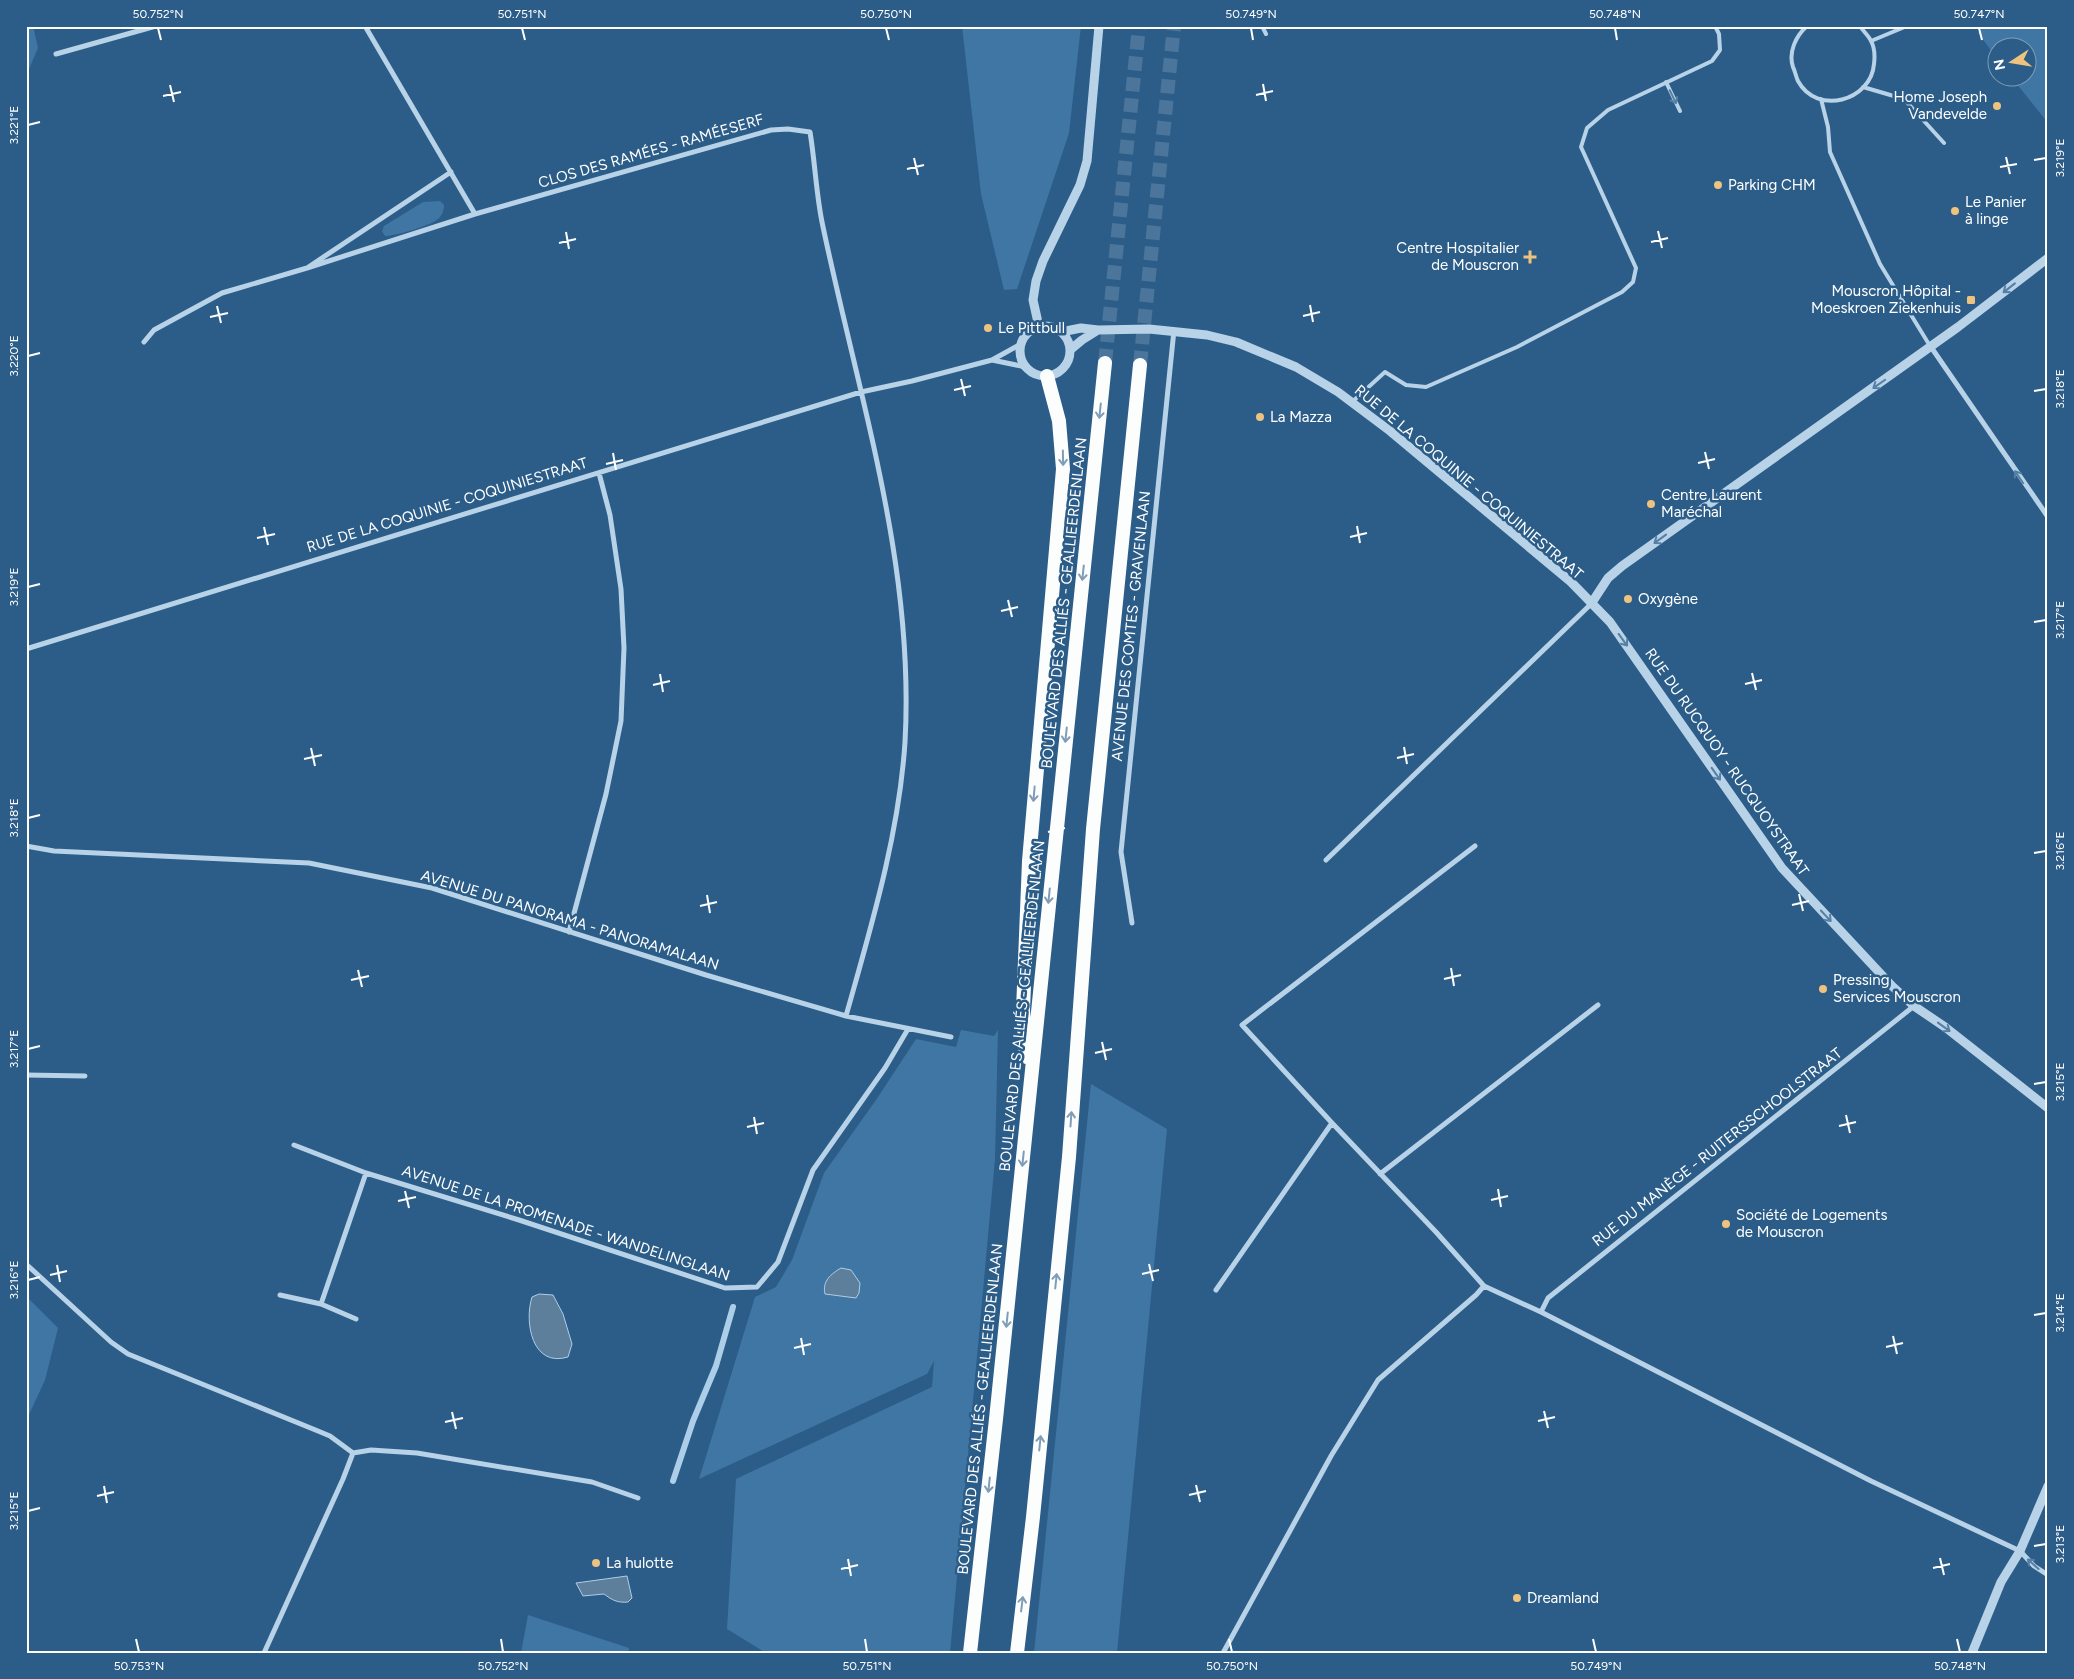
<svg xmlns="http://www.w3.org/2000/svg" width="2074" height="1679" viewBox="0 0 2074 1679" font-family="Figtree,sans-serif">
<style>
.green{fill:#4076a4}
.water{fill:#5e7f9c;stroke:#adcee8}
.lines{fill:none;stroke-linecap:round;stroke-linejoin:round}
.stream{stroke:#adcee8;stroke-width:6}
.trunk-tunnel{stroke:#4b759a;stroke-width:14;stroke-dasharray:14 7;stroke-linecap:butt}
.service{stroke:#b8d2e8;stroke-width:4}
.minor{stroke:#b8d2e8;stroke-width:5}
.tertiary{stroke:#b8d2e8;stroke-width:9}
.trunk{stroke:#fcfefe;stroke-width:14}
.oneway{stroke:#5580a5}
.oneway2{stroke:#7f9db7}
.ticks{fill:none;stroke:#fff;stroke-width:2}
.poi-dot{fill:#eec380;stroke:#2b5d88;stroke-width:2}
.labels{text-anchor:middle;dominant-baseline:central;stroke-width:5;stroke-linejoin:round;paint-order:stroke}
.poi-label{font-size:15px;fill:#fff;stroke:#2b5d88;text-anchor:start}
.street-label{font-size:15px;fill:#fff;stroke:#2b5d88}
.neatline{fill:none;stroke:#fff;stroke-width:2}
.ticks-label{font-size:12px;text-anchor:middle;fill:#fff}
</style>
<rect width="100%" height="100%" fill="#2b5d88"/>
<path class="green" d="M26,26h7l5,22 -12,28z
M962,26h119l-12,107 -52,156 -13,1 -23,-96z
M1985,26h63v97l-36,-45h14v-30h-30v9l-18,-24z
M440,201l4,4c0,5 -2,11 -6,14 -8,7 -43,17 -53,17l-3,-5 2,-5 39,-24z
M961,1030l33,6 4,-6 -3,129 -45,494h-184l-39,-24 9,-150 196,-92 2,-26 -7,13 -228,105 56,-182 21,-10 16,-27 32,-87 52,-73 40,-61 40,8z
M1091,1084l76,45 -50,524h-83z
M26,1296l32,32 -13,52 -19,41z
M528,1615l101,33 -1,5h-107z"/>
<path class="water" d="M841,1268l10,2 9,13 -1,10 -3,5 -31,-4c-3,-13 6,-20 16,-26z
M539,1294l14,1 10,19 9,30 -4,13c-36,11 -44,-35 -36,-60z
M627,1576l5,22 -4,4c-11,1 -16,-2 -24,-8l-21,2 -7,-13z"/>
<g class="lines">
<path class="stream" d="M673,1481l20,-60 23,-55 17,-59"/>
<path class="trunk-tunnel" d="M1105,363l34,-337
M1140,365l34,-339"/>
<path class="service" d="M1262,26l4,8
M1807,26c-11,10 -19,26 -14,41 2,4 3,10 5,14 19,35 73,20 76,-17 1,-8 1,-16 -3,-23 -2,-5 -8,-10 -11,-15
M1871,41l36,-15
M1666,82l14,29
M1863,87l41,12 40,44
M1821,99l7,28 2,25 50,112 50,82
M1352,402l33,-30 21,13 20,2 91,-40 105,-55 11,-10 3,-14 -55,-121 6,-19 21,-18 104,-49 8,-11 -1,-16 -4,-8"/>
<path class="minor" d="M365,26l110,188 -168,54 144,-96
M56,54l100,-28
M475,214l296,-84 17,-1 22,3c5,30 6,60 12,90 36,173 93,341 83,520 -6,93 -34,185 -59,274
M144,342l10,-12 68,-37 85,-25
M1931,347l117,170
M992,360l34,7
M26,649l835,-257 51,-11 80,-21 29,-16
M26,846l28,5 255,12 123,25 274,87 140,41 105,21
M1475,846l-233,179 90,98 104,109 48,54 57,26 330,169 149,70 14,15 14,9
M1326,860l265,-256
M1132,923l-11,-71 53,-522
M569,932l37,-138 15,-73 3,-73 -3,-59 -11,-74 -11,-42
M26,1075l59,1
M294,1145l72,28 153,47 206,68 32,-1 21,-25 35,-92 72,-102 23,-39
M1380,1174l218,-169
M26,1264l85,78 17,12 190,77 12,5 23,17 18,-3 46,3 175,29 46,16
M1216,1290l116,-167
M280,1295l41,9 35,15
M321,1304l45,-131
M1541,1312l7,-14 366,-292
M264,1653l79,-174 10,-26
M1223,1653l108,-197 47,-76 98,-85 8,-9"/>
<path class="tertiary" d="M1020 351a25 25 0 1 1 50 0a25 25 0 1 1-50 0Z
M1039,327l-6,-27 3,-19 7,-20 37,-76 7,-24 12,-135
M1061,332l20,-4 17,2 51,-1 58,6 29,7 60,25 42,25 52,39 181,151 39,40 172,246 110,118 22,20 31,21 103,81
M1070,350l12,-10 16,-10
M1591,604l17,-26 14,-12 336,-239 90,-69
M1972,1653l29,-71 19,-31 28,-65"/>
<path class="trunk" d="M1026,1057l-3,-47 6,-149 34,-392 -4,-48 -12,-45
M970,1653l26,-234 109,-1056
M1017,1653l16,-136 36,-360 24,-328 47,-464"/>
</g>
<defs><path id="oneway-shaft" d="M-6 0H5M1.5-3L5.5 0L1.5 3" fill="none" stroke-width="1.6" stroke-linecap="round" stroke-linejoin="round" transform="scale(1.25)"/></defs>
<g class="oneway">
<use href="#oneway-shaft" transform="translate(1673 97) rotate(64)"/>
<use href="#oneway-shaft" transform="translate(2009 288) rotate(142)"/>
<use href="#oneway-shaft" transform="translate(1879 384) rotate(145)"/>
<use href="#oneway-shaft" transform="translate(2019 477) rotate(-124)"/>
<use href="#oneway-shaft" transform="translate(1660 539) rotate(144)"/>
<use href="#oneway-shaft" transform="translate(1623 640) rotate(54)"/>
<use href="#oneway-shaft" transform="translate(1716 774) rotate(55)"/>
<use href="#oneway-shaft" transform="translate(1826 916) rotate(47)"/>
<use href="#oneway-shaft" transform="translate(1944 1027) rotate(36)"/>
<use href="#oneway-shaft" transform="translate(2033 1564) rotate(-138)"/>
</g>
<g class="oneway2">
<use href="#oneway-shaft" transform="translate(1100 411) rotate(96)"/>
<use href="#oneway-shaft" transform="translate(1063 458) rotate(89)"/>
<use href="#oneway-shaft" transform="translate(1083 573) rotate(96)"/>
<use href="#oneway-shaft" transform="translate(1066 735) rotate(96)"/>
<use href="#oneway-shaft" transform="translate(1034 794) rotate(95)"/>
<use href="#oneway-shaft" transform="translate(1049 896) rotate(96)"/>
<use href="#oneway-shaft" transform="translate(1071 1119) rotate(-86)"/>
<use href="#oneway-shaft" transform="translate(1023 1159) rotate(96)"/>
<use href="#oneway-shaft" transform="translate(1056 1281) rotate(-84)"/>
<use href="#oneway-shaft" transform="translate(1007 1320) rotate(96)"/>
<use href="#oneway-shaft" transform="translate(1040 1443) rotate(-84)"/>
<use href="#oneway-shaft" transform="translate(989 1485) rotate(96)"/>
<use href="#oneway-shaft" transform="translate(1022 1604) rotate(-83)"/>
</g>
<path class="ticks" d="M158,28l3,12M522,28l3,12M886,28l3,12M1251,28l2,12M1615,28l2,12M1979,28l3,12M1263,84l3,17M170,85l4,17M1256,95l17,-4M163,96l18,-4M28,125l12,-3M2006,157l4,17M914,158l4,17M2034,160l12,-2M2000,167l17,-3M907,169l17,-4M1658,231l4,17M566,232l3,17M1651,242l17,-4M559,243l17,-4M1310,305l3,17M217,306l4,17M1303,316l17,-4M210,317l18,-4M28,356l12,-3M961,379l4,17M954,390l17,-4M2034,391l12,-2M1705,452l4,17M613,453l3,17M1698,463l17,-4M606,464l17,-4M1357,526l3,17M264,527l4,18M1350,537l17,-4M257,538l18,-4M28,587l12,-3M1008,600l4,17M1001,611l17,-4M2034,622l12,-2M1752,673l4,17M660,674l3,18M1745,684l17,-4M653,685l17,-4M1404,747l3,17M311,748l4,18M1397,758l17,-4M304,759l18,-4M28,818l12,-3M1055,821l4,18M1048,832l17,-4M2034,853l12,-2M1799,894l4,17M707,895l3,18M1792,905l17,-4M700,906l17,-4M1451,968l3,18M358,970l4,17M1444,979l17,-4M351,980l18,-4M1102,1042l4,18M28,1049l12,-3M1095,1053l17,-4M2034,1084l12,-2M1846,1115l4,18M754,1117l3,17M1839,1126l17,-4M747,1127l17,-4M1498,1189l3,18M405,1191l4,17M1491,1200l17,-4M398,1201l18,-4M1149,1264l4,17M57,1265l3,17M1142,1274l17,-4M50,1275l17,-4M28,1280l12,-3M2034,1315l12,-2M1893,1336l4,18M801,1338l3,17M1886,1347l17,-4M794,1348l17,-4M1544,1411l4,17M452,1412l4,17M1538,1421l17,-4M445,1422l18,-4M1196,1485l4,17M104,1486l3,17M1189,1495l17,-4M97,1496l17,-4M28,1511l12,-3M2034,1546l12,-2M1940,1558l4,17M848,1559l3,17M1933,1568l17,-4M841,1569l17,-4M136,1639l3,13M501,1639l2,13M865,1639l2,13M1229,1639l3,13M1593,1639l3,13M1957,1639l3,13"/>
<g class="poi-dot">
<circle cx="1997" cy="106" r="5"/>
<circle cx="1718" cy="185" r="5"/>
<circle cx="1955" cy="211" r="5"/>
<path d="M1527.5 249.5h5v5h5v5h-5v5h-5v-5h-5v-5h5z"/>
<rect x="1966" y="295" width="10" height="10" rx="2.5"/>
<circle cx="988" cy="328" r="5"/>
<circle cx="1260" cy="417" r="5"/>
<circle cx="1651" cy="504" r="5"/>
<circle cx="1628" cy="599" r="5"/>
<circle cx="1823" cy="989" r="5"/>
<circle cx="1726" cy="1224" r="5"/>
<circle cx="596" cy="1563" r="5"/>
<circle cx="1517" cy="1598" r="5"/>
</g>
<g class="labels">
<g class="poi-label">
<text x="1987" y="97" text-anchor="end">Home Joseph<tspan x="1987" dy="17">Vandevelde</tspan></text>
<text x="1728" y="185">Parking CHM</text>
<text x="1965" y="202">Le Panier<tspan x="1965" dy="17">à linge</tspan></text>
<text x="1519" y="248" text-anchor="end">Centre Hospitalier<tspan x="1519" dy="17">de Mouscron</tspan></text>
<text x="1961" y="291" text-anchor="end">Mouscron Hôpital -<tspan x="1961" dy="17">Moeskroen Ziekenhuis</tspan></text>
<text x="998" y="328">Le Pittbull</text>
<text x="1270" y="417">La Mazza</text>
<text x="1661" y="495">Centre Laurent<tspan x="1661" dy="17">Maréchal</tspan></text>
<text x="1638" y="599">Oxygène</text>
<text x="1833" y="980">Pressing<tspan x="1833" dy="17">Services Mouscron</tspan></text>
<text x="1736" y="1215">Société de Logements<tspan x="1736" dy="17">de Mouscron</tspan></text>
<text x="606" y="1563">La hulotte</text>
<text x="1527" y="1598">Dreamland</text>
</g>
<g class="street-label">
<text transform="translate(651 151) rotate(-16)">CLOS DES RAMÉES - RAMÉESERF</text>
<text transform="translate(1469 482) rotate(40)">RUE DE LA COQUINIE - COQUINIESTRAAT</text>
<text transform="translate(447 505) rotate(-17)">RUE DE LA COQUINIE - COQUINIESTRAAT</text>
<text transform="translate(1064 603) rotate(-84)">BOULEVARD DES ALLIÉS - GEALLIEERDENLAAN</text>
<text transform="translate(1131 626) rotate(-84)">AVENUE DES COMTES - GRAVENLAAN</text>
<text transform="translate(1727 762) rotate(55)">RUE DU RUCQUOY - RUCQUOYSTRAAT</text>
<text transform="translate(570 920) rotate(17)">AVENUE DU PANORAMA - PANORAMALAAN</text>
<text transform="translate(1022 1006) rotate(-84)">BOULEVARD DES ALLIÉS - GEALLIEERDENLAAN</text>
<text transform="translate(1717 1147) rotate(-38)">RUE DU MANÈGE - RUITERSSCHOOLSTRAAT</text>
<text transform="translate(566 1223) rotate(18)">AVENUE DE LA PROMENADE - WANDELINGLAAN</text>
<text transform="translate(980 1409) rotate(-84)">BOULEVARD DES ALLIÉS - GEALLIEERDENLAAN</text>
</g>
</g>
<rect width="2074" height="1679" fill="none" stroke="#2b5d88" stroke-width="55"/>
<g transform="translate(2012 62) rotate(258)"><circle r="24" fill="#2b5d88" stroke="#809eb8"/>
<path d="M0-4L9 19L0 12L-9 19Z" fill="#eec380"/>
<text y="-8" font-size="14" font-weight="bold" text-anchor="middle" fill="#ffffff">N</text>
</g>
<rect x="28" y="28" width="2018" height="1624" class="neatline"/>
<g class="ticks-label">
<text x="158" y="18">50.752°N</text>
<text x="522" y="18">50.751°N</text>
<text x="886" y="18">50.750°N</text>
<text x="1251" y="18">50.749°N</text>
<text x="1615" y="18">50.748°N</text>
<text x="1979" y="18">50.747°N</text>
<text transform="translate(14 125) rotate(-90)" y="4">3.221°E</text>
<text transform="translate(2060 158) rotate(-90)" y="4">3.219°E</text>
<text transform="translate(14 356) rotate(-90)" y="4">3.220°E</text>
<text transform="translate(2060 389) rotate(-90)" y="4">3.218°E</text>
<text transform="translate(14 587) rotate(-90)" y="4">3.219°E</text>
<text transform="translate(2060 620) rotate(-90)" y="4">3.217°E</text>
<text transform="translate(14 818) rotate(-90)" y="4">3.218°E</text>
<text transform="translate(2060 851) rotate(-90)" y="4">3.216°E</text>
<text transform="translate(14 1049) rotate(-90)" y="4">3.217°E</text>
<text transform="translate(2060 1082) rotate(-90)" y="4">3.215°E</text>
<text transform="translate(14 1280) rotate(-90)" y="4">3.216°E</text>
<text transform="translate(2060 1313) rotate(-90)" y="4">3.214°E</text>
<text transform="translate(14 1511) rotate(-90)" y="4">3.215°E</text>
<text transform="translate(2060 1544) rotate(-90)" y="4">3.213°E</text>
<text x="139" y="1670">50.753°N</text>
<text x="503" y="1670">50.752°N</text>
<text x="867" y="1670">50.751°N</text>
<text x="1232" y="1670">50.750°N</text>
<text x="1596" y="1670">50.749°N</text>
<text x="1960" y="1670">50.748°N</text>
</g>
</svg>
